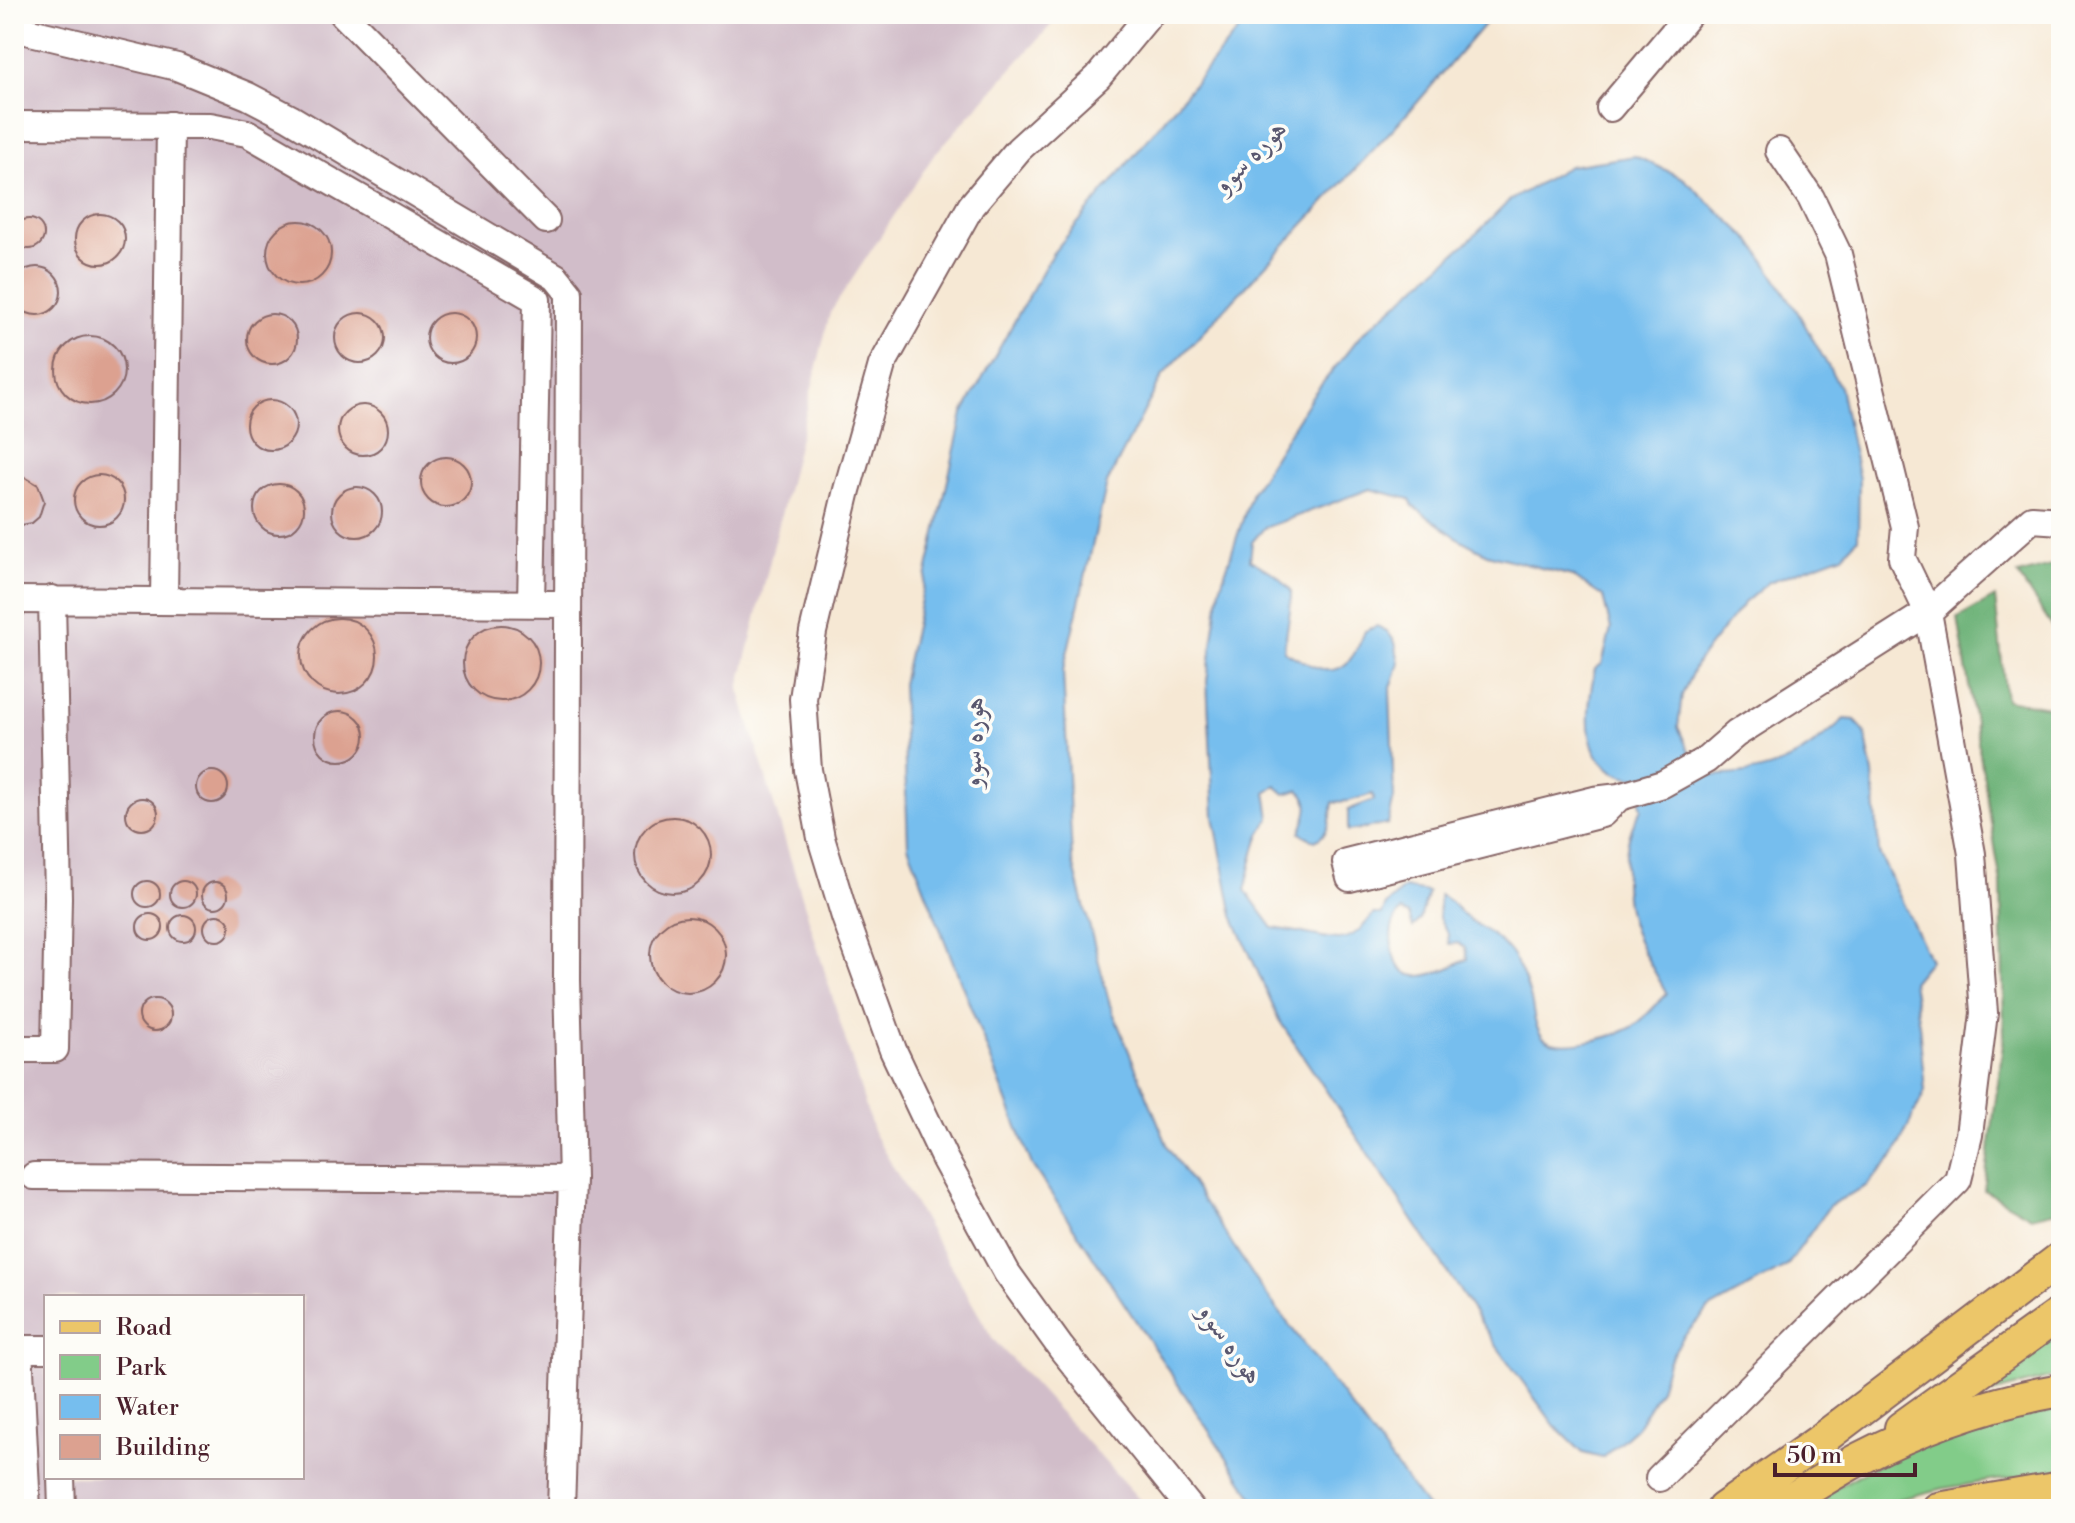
<svg xmlns="http://www.w3.org/2000/svg" width="2075" height="1523" viewBox="0 0 2075 1523" font-family="'Libre Bodoni',Amiri,serif">
<style>
.industrial{fill:#d1bdc9;fill-rule:evenodd}
.green{fill:#82cc89;stroke:#66765a;stroke-width:2}
.forest{fill:#69b075;stroke:#5a6850;stroke-width:2}
.water{fill:#76beee;stroke:#606e8c;stroke-width:2;fill-rule:evenodd}
.building{fill:#dca190}
.lines{fill:none;stroke-linecap:round;stroke-linejoin:round}
.minor-casing{stroke:#866566;stroke-width:30}
.major-casing{stroke:#866566;stroke-width:36}
.minor{stroke:#fff;stroke-width:26}
.major{stroke:#ecc669;stroke-width:32}
.labels{text-anchor:middle;dominant-baseline:central;stroke-width:7;stroke-linejoin:round;paint-order:stroke}
.water-label{font-size:30px;font-style:italic;fill:#59576f;stroke:#fdfcf7}
</style>
<rect width="100%" height="100%" fill="#fdfcf7"/>
<filter id="ink" filterUnits="userSpaceOnUse"><feTurbulence type="fractalNoise" baseFrequency=".0125" numOctaves="2"/><feDisplacementMap in="SourceGraphic" scale="16" xChannelSelector="R" yChannelSelector="G"/><feConvolveMatrix kernelMatrix="1 2 1 2 8 2 1 2 1" color-interpolation-filters="sRGB"/></filter>
<filter id="wash" filterUnits="userSpaceOnUse"><feTurbulence type="fractalNoise" baseFrequency=".006" numOctaves="4" result="noise"/><feDisplacementMap in="SourceGraphic" scale="32" xChannelSelector="R" yChannelSelector="G"/><feGaussianBlur stdDeviation="1.8" result="paint"/><feColorMatrix in="noise" values="0 0 0 0 0 0 0 0 0 0 0 0 0 0 0 0 0 1.4 0 .05"/><feComposite in="paint" operator="in"/></filter>
<g filter="url(#wash)">
<rect width="100%" height="100%" fill="#f6e8d4"/>
<path class="industrial" d="M14,14h1047l-127,141 -104,158 -91,376 135,445 119,205 155,170h-1134zM46,1297h256v180h-256z"/>
<path class="green" d="M2061,1324v51l-97,25z
M2061,1405v65l-116,18 -46,11 -25,10h-76c64,-37 136,-77 208,-94 18,-4 37,-7 55,-10z"/>
<path class="forest" d="M2061,563v647l-30,7 -47,-27 20,-154 -3,-152 -43,-266 37,-21 11,103 50,8 4,-69 -42,-64z"/>
<path class="water" d="M1252,14h241l-77,90 -253,271 -56,108 -44,188 9,188 38,146 58,142 92,139 168,223h-167l-229,-344 -124,-319 -6,-162 61,-271 89,-159z
M1635,156l48,22 69,64 45,69 43,76 19,92 -1,59 -15,17 -74,27 -25,21 -47,59 -15,33 -4,32 10,22 18,26c62,2 94,-15 138,-56l12,1 9,13 8,41 6,79 51,107 -18,22 7,43 6,66 -31,65 -28,30 -36,19 -43,61 -79,44 -25,27 -15,25 -8,27 -24,39 -34,30 -19,-5 -28,-27 -57,-78 -219,-328 -46,-104 -19,-99 -7,-136 13,-93 32,-96 60,-96 49,-61 112,-98 36,-36 60,-35zM1370,489l40,10 3,7 46,33 28,15 85,22 31,21 8,32 -9,35 -7,5c-9,42 -17,100 39,109l8,31c-23,31 -21,94 -5,129 8,19 20,37 30,56 -12,11 -26,30 -41,36 -17,8 -69,22 -83,7 -10,-11 -9,-28 -13,-41 -14,-46 -25,-53 -63,-78 -11,-8 -13,-17 -28,-23v23l9,16 1,10 9,-1 7,5 2,11c-28,15 -69,34 -75,-12 -2,-14 -1,-25 9,-36l8,4 4,13 7,-9 8,-27 -24,-4 -18,17 -4,9h-9c-20,28 -30,28 -61,21 -13,-3 -26,-5 -39,-7l-28,-38c7,-24 9,-52 25,-72l-4,-26 10,-6 9,8 14,-4c15,11 7,28 1,43l15,8c15,-7 16,-23 18,-39l16,-1 24,-7 1,6 -26,10v21l40,-7 6,-26 -4,-107 9,-28 -4,-21 -8,-11 -10,-5 -12,5c-20,53 -39,44 -81,20 2,-21 8,-40 7,-61l-16,-16 -25,-14 2,-18 12,-14z"/>
<g id="blocks">
<path class="building" d="M75 239a25 25 0 1 1 50 0a25 25 0 1 1-50 0Z
M14 234a15 15 0 1 1 30 0a15 15 0 1 1-30 0Z
M267 253a32 32 0 1 1 64 0a32 32 0 1 1-64 0Z
M13 291a24 24 0 1 1 48 0a24 24 0 1 1-48 0Z
M426 338a25 25 0 1 1 50 0a25 25 0 1 1-50 0Z
M335 338a25 25 0 1 1 50 0a25 25 0 1 1-50 0Z
M247 339a25 25 0 1 1 50 0a25 25 0 1 1-50 0Z
M56 370a34 34 0 1 1 68 0a34 34 0 1 1-68 0Z
M246 425a25 25 0 1 1 50 0a25 25 0 1 1-50 0Z
M338 430a25 25 0 1 1 50 0a25 25 0 1 1-50 0Z
M421 482a25 25 0 1 1 50 0a25 25 0 1 1-50 0Z
M74 500a25 25 0 1 1 50 0a25 25 0 1 1-50 0Z
M23,476l15,9 6,16 -5,16 -7,6 -16,3 -2,-1v-48z
M254 509a25 25 0 1 1 50 0a25 25 0 1 1-50 0Z
M332 512a25 25 0 1 1 50 0a25 25 0 1 1-50 0Z
M301 656a38 38 0 1 1 76 0a38 38 0 1 1-76 0Z
M463 663a38 38 0 1 1 76 0a38 38 0 1 1-76 0Z
M315 736a25 25 0 1 1 50 0a25 25 0 1 1-50 0Z
M196 787a16 16 0 1 1 32 0a16 16 0 1 1-32 0Z
M126 814a16 16 0 1 1 32 0a16 16 0 1 1-32 0Z
M635 855a38 38 0 1 1 76 0a38 38 0 1 1-76 0Z
M170 894a13 13 0 1 1 26 0a13 13 0 1 1-26 0Z
M134 894a13 13 0 1 1 26 0a13 13 0 1 1-26 0Z
M202 895a13 13 0 1 1 26 0a13 13 0 1 1-26 0Z
M137 927a13 13 0 1 1 26 0a13 13 0 1 1-26 0Z
M204 928a13 13 0 1 1 26 0a13 13 0 1 1-26 0Z
M170 928a13 13 0 1 1 26 0a13 13 0 1 1-26 0Z
M650 955a38 38 0 1 1 76 0a38 38 0 1 1-76 0Z
M139 1015a16 16 0 1 1 32 0a16 16 0 1 1-32 0Z"/>
</g>
</g>
<g filter="url(#ink)">
<use href="#blocks" fill-opacity="0" stroke="#866566" stroke-width="2"/>
<g class="lines">
<g class="minor-casing">
<path id="minor" d="M343,14l203,206
M1150,14l-52,63 -79,72 -48,57 -89,159 -35,125 -34,142 -10,67 5,71 13,68 24,79 48,133 52,110 62,113 54,75 130,161
M14,28l163,39 71,29 42,22 266,159 13,16 -2,687 5,199 -11,330
M1610,108l79,-94
M14,125l196,1 37,7 290,167
M14,600l552,4
M164,600l6,-475
M531,603l6,-303
M1619,797l-17,17 -252,64 -4,-16 248,-62 25,-3 44,-13 43,-24 30,-26 192,-122 104,-93 29,2
M14,1049h41l3,-151 -6,-299
M34,1176l538,3
M14,1349h32
M19,1349l8,160
M61,1477l1,32
M1659,1478l299,-298 11,-45 15,-122 -12,-159 -44,-242 -26,-54 3,-31 -67,-273 -27,-56 -32,-47"/>
</g>
<g class="major-casing">
<path id="major" d="M1901,1428l160,-115
M1723,1509l95,-67 243,-184
M1776,1509c28,-17 56,-36 85,-51 62,-32 132,-56 200,-68
M1938,1509l123,-21"/>
</g>
<use href="#minor" class="minor"/>
<use href="#major" class="major"/>
</g>
</g>
<g class="labels">
<g class="water-label">
<text transform="translate(1250 156) rotate(-45)">هوره سوو</text>
<text transform="translate(973 742) rotate(-88)">هوره سوو</text>
<text transform="translate(1231 1344) rotate(55)">هوره سوو</text>
</g>
</g>
<rect width="2075" height="1523" fill="none" stroke="#fdfcf7" stroke-width="48"/>
<rect x="44" y="1295" width="260" height="184" fill="#fdfcf7" stroke="#b5a4a5" stroke-width="2"/>
<rect x="60" y="1321" width="40" height="12" fill="#ecc669" stroke="#b5a4a5" stroke-width="2"/>
<text x="116" y="1335" font-size="24" fill="#4a1f2b">Road</text>
<rect x="60" y="1355" width="40" height="24" fill="#82cc89" stroke="#b5a4a5" stroke-width="2"/>
<text x="116" y="1375" font-size="24" fill="#4a1f2b">Park</text>
<rect x="60" y="1395" width="40" height="24" fill="#76beee" stroke="#b5a4a5" stroke-width="2"/>
<text x="116" y="1415" font-size="24" fill="#4a1f2b">Water</text>
<rect x="60" y="1435" width="40" height="24" fill="#dca190" stroke="#b5a4a5" stroke-width="2"/>
<text x="116" y="1455" font-size="24" fill="#4a1f2b">Building</text>
<path d="M1775 1463v12h140v-12" fill="none" stroke="#4a1f2b" stroke-width="4"/>
<text x="1787" y="1463" font-size="24" fill="#4a1f2b" stroke="#fdfcf7" stroke-width="6" paint-order="stroke">50 m</text>
</svg>
